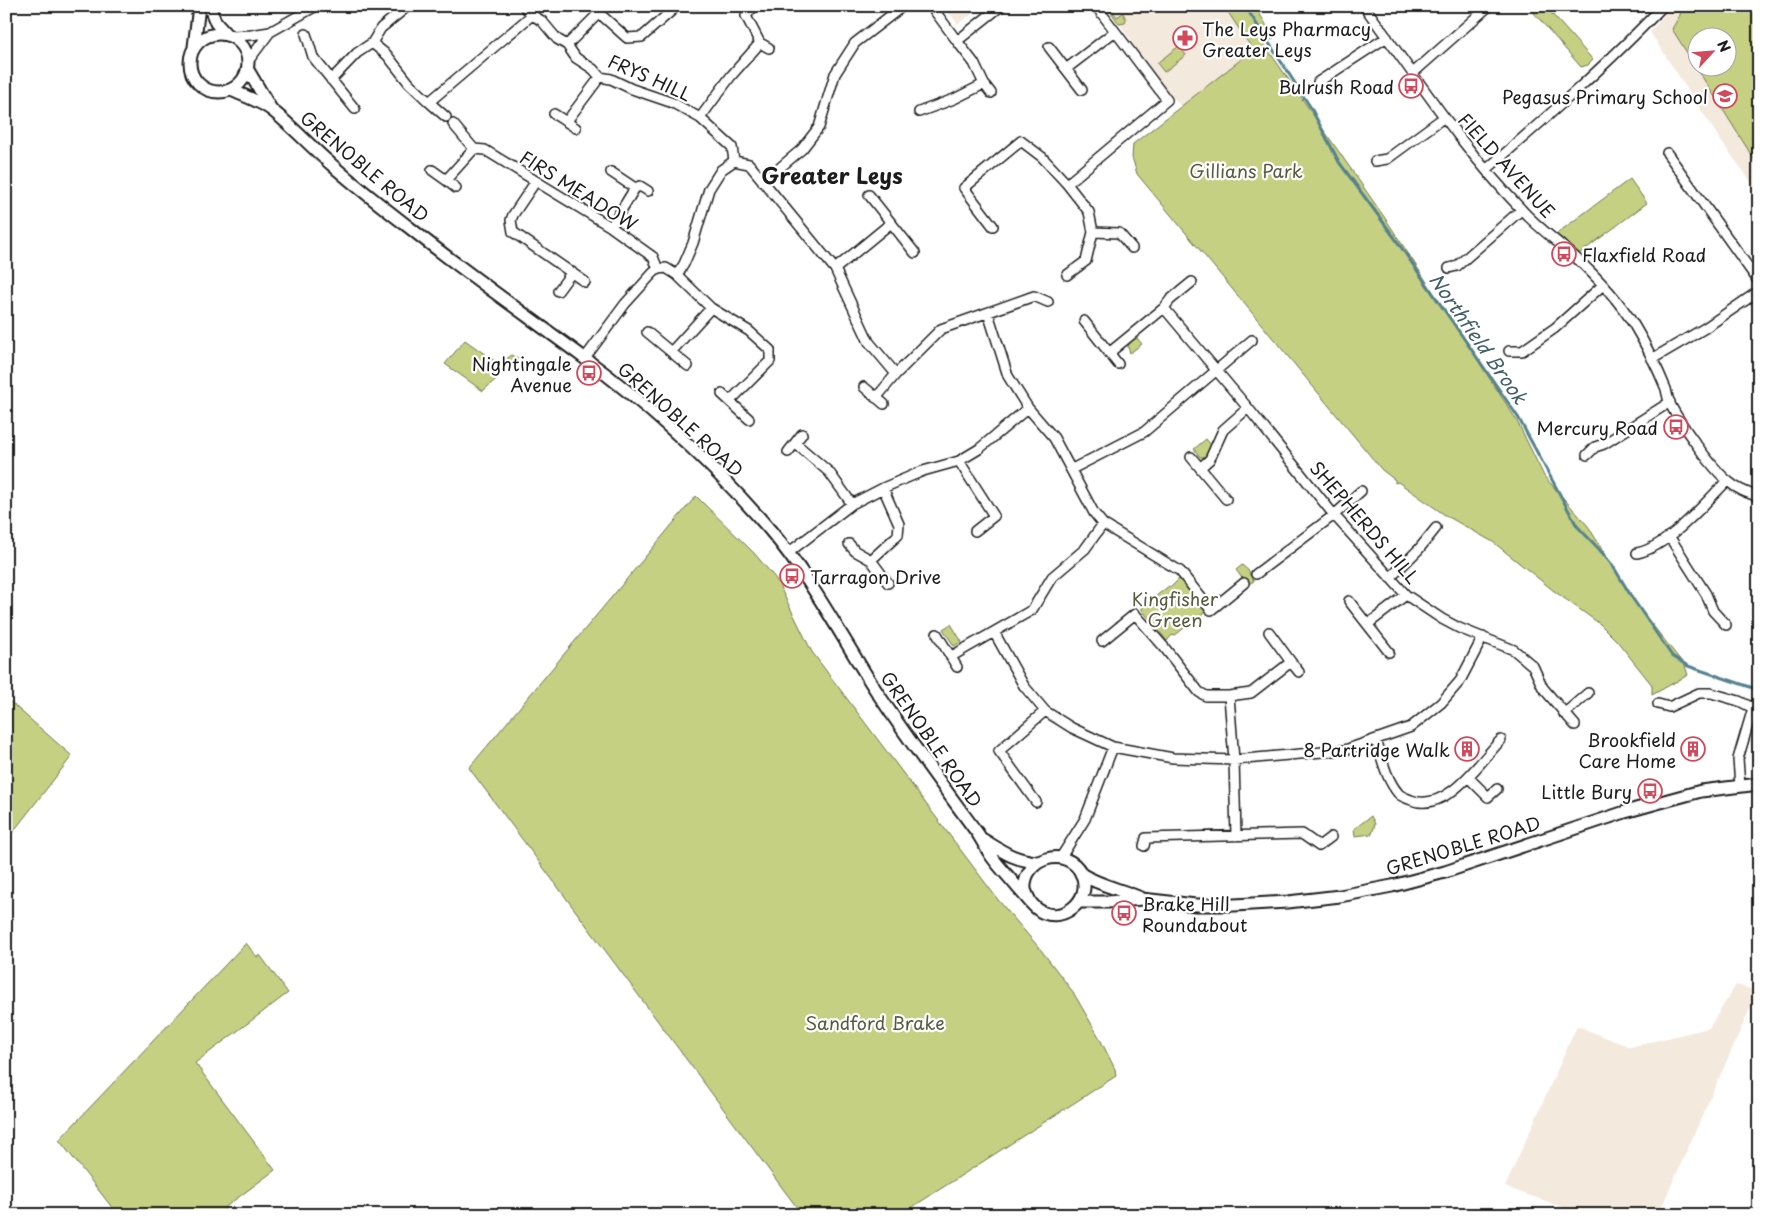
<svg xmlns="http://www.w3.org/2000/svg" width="1765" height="1221" viewBox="0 0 1765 1221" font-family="'Playpen Sans',sans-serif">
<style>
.built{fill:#f4e9dd;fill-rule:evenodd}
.green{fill:#c5d083;stroke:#707650;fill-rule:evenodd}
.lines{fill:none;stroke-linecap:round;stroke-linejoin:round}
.stream{stroke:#54828d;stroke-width:3}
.street-casing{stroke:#1c1c1c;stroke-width:12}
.secondary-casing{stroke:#1c1c1c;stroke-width:15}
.street{stroke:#fff;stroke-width:9}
.secondary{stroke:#fff;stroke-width:11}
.labels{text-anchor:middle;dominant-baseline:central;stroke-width:4.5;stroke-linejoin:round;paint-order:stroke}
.poi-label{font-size:18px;fill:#1c1c1c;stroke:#fff;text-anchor:end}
.street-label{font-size:18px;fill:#1c1c1c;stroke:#fff}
.park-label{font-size:18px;fill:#575b40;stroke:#fff}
.water-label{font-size:19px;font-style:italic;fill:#426068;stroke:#fff}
.district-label{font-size:22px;font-weight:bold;fill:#1c1c1c;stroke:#fff}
</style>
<rect width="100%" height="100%" fill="#fff"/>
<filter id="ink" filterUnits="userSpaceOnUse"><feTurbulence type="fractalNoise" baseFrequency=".02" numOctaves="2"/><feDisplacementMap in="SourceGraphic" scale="10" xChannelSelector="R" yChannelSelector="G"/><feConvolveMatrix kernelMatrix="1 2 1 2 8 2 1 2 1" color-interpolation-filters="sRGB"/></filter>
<g filter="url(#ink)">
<path class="built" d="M944,6h40l-26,18z
M1106,6h118l30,44 -72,58 -38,-45 -15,-26z
M1672,6h87v187l-38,-52 -71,-109zM1698,38h30v30h-30z
M1736,985l22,6 -100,224h-73l-80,-28 72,-161 53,21 79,-19z"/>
<path class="green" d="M1107,6h2l8,11 6,-4 3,6 -1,4 -6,1z
M1224,6h31l19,32 -10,6 123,177 129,198 28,57 44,50 44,73 53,67 3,9 -36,20v-10l-35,-44 -17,-17 -46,-33 -61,-49 -48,-27 -47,-33 -3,1v-3l-13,-10 -245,-296 -5,-17 1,-13 120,-94z
M1528,6h17l48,54 -5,5 -7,2z
M1685,6h74v161l-87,-138zM1698,38h30v30h-30z
M1179,46l7,9 -22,17 -7,-9z
M1630,179l17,24 -72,54 -23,-20z
M1133,337h3l6,7 -12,9 -2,-6 2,-7z
M465,340l28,20 9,2 10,-7 6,4 -35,32 -38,-27z
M1206,439l5,6 -6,12h-5l-6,-8z
M696,496l58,57 22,26 36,73 187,249 42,49 32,42 26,45 16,32 1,7 -216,139h-109l7,-6 -329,-441z
M1242,565l8,7 -1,2 5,7 -7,4 -11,-15z
M1180,578l26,33 -32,25 -2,-1 -5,6 -25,-31v-3l13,-7 1,-4 13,-10 2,1z
M951,624l11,18 -8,4 -11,-17z
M7,699l65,57 -66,85v-141z
M1371,816l4,8 -3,10 -17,2 -1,-7z
M246,943l11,14 3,-2 28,38 -93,70 80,107 -51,38 4,7h-110l-59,-75z"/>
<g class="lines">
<path class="stream" d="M1245,6l66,102 28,54 55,75 124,180 59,109 22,23 14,17 20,33 39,57 16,10 71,24"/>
<g class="street-casing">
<path id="street" d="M524,6l8,9 10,6 15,18 10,6 9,13 17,11 7,8 11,2 21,10 41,14 27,15 32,29 2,14
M931,6l26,35 44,-35
M1364,6c51,69 97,141 157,203 16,18 36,32 54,48 22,20 43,42 59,68 12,20 23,42 32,64 1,5 2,10 4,15 10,19 42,65 59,78 9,8 19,11 30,15
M599,13l28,25 15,-1 35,-31
M306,34l7,23 42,52
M232,36l19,-1 19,-3 46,-26
M957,41l17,22 10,21 7,9
M372,43l15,12 22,28 20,19 103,-87
M760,43l9,5
M567,45l32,-32 -6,-7
M1049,47l33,43
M249,60l21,-28
M1066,69l48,-37
M1413,73l76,-67
M331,80l26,-27 15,-10 9,-15 27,-22
M1318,82l69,-45
M429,102l17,15
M919,112l35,-13 30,-15
M554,114l22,14
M700,118l31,-42 29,-33 -14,-27 8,-10
M567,121l33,-44
M453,124l21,25 11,1 126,77 42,30 5,12
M1667,153l92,129
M1375,161l12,-2 56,-41
M432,170l14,10 28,-31
M1486,170c61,-53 122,-106 177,-164
M611,172l24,16 5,-2 8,5
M446,180l10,8
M536,181l-23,34 -2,5 2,12 72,50
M763,182l39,-33 17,-22 16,-53 20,-31 48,-37
M1067,184l100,-84 -71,-94
M869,195l46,58
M993,226l-29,-38 57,-47 21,16 25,27 22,28 4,20 -7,29 -19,14
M611,227l24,-39
M1093,232l26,1 13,15
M1449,268l8,-2 64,-56
M835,269l56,-46
M677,275l34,33 38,23 21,19v11l-40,40
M558,291l14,-19
M1164,308l84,100 86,107 72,80 36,24 17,9 55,22 19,16 10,22 32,37
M988,313l20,63 20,32 26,30 40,75 9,11 77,47 31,39 33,-27
M1084,321l34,43
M647,332l41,34
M1509,351h13l33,-23 48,-43
M671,352l40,-44
M1109,353l55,-45 6,-8 22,-18
M585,358l40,-54 28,-31 5,-4 8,-1 11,7 7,-11 9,-21 16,-54 12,-19 13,-9 15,3 86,105 34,73 27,32
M1652,359l53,-31 54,-37
M864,387l20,17
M722,394l27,25
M876,398l20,-24 45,-45 93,-33 14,6
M795,443l34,29 23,32
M788,452l14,-18
M1587,455l8,-8 9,-3 66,-42
M1191,457l35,42
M959,461l35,55 -19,15
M1200,468l10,-9 13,-29 25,-22
M1072,469l72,-37 108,-92
M1669,536l37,58 7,17 13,14
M849,544l6,7 16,9 17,23
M788,553l64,-49 31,-16 40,-17 36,-10 20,-12 49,-41
M1637,553c31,-6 68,-50 90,-72
M871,560l27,-25 1,-11 -16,-36
M1256,574l78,-59 27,-24
M1390,578l29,-29 17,-21
M1349,601l40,51
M1368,624l38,-29
M994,632l30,54 21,25 27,17 41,19 60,11 61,2 111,-10 66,-23 30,-24 19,-22 23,-44
M937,634l20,33
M1102,641l33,-27 29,33 35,45 7,4h23l5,64 2,76
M952,656l80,-46 20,-33 33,-28 18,-25
M1291,662l8,10
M1229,696l22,-3 40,-31 -22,-30
M1658,704l11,3 30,-14h12l28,8 14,7
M1564,714l24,-21
M1376,740c6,18 10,39 22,53 3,4 9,5 13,7 36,14 68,-38 90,-60
M1468,777l20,20 9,-8
M1740,786l-2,-27 15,-51 6,-9
M1036,802l-37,-51 46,-40
M1144,846l2,-8 156,-4 17,12 12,-9
M1061,857l24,-38 28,-72"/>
</g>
<g class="secondary-casing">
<path id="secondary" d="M209,6l7,17 10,11
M190 63a29 29 0 1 1 58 0a29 29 0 1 1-58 0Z
M194,47l5,-41
M248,70l23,39
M231,90c13,6 30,11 42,21 20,16 39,37 59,54 25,22 52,43 78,63 56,45 115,86 173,129 68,50 131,108 187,173 40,47 70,104 103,156 33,51 69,99 105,148 5,8 9,16 14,23 8,11 17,20 26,31 6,6 11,14 18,20 23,20 59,-8 45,-35 -15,-28 -58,-15 -56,16 1,4 3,8 5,12
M982,839c20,12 31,21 55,23
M1081,874c20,12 39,15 60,24
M1080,902h28l34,-3 54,6h38l54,-3 52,-6 52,-10 53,-14 180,-60 43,-12 33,-9 58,-7"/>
</g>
<use href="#street" class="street"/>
<use href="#secondary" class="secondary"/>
</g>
</g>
<defs>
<g id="pharmacy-ring" transform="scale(1.25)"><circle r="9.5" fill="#fff" stroke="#d1495b" stroke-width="1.5"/><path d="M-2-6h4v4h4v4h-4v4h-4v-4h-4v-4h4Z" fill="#d1495b"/></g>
<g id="bus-ring" transform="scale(1.25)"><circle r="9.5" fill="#fff" stroke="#d1495b" stroke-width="1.5"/><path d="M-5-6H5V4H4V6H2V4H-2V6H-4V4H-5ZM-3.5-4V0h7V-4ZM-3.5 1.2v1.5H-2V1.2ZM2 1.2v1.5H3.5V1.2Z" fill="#d1495b"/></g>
<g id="school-ring" transform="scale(1.25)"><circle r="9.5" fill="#fff" stroke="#d1495b" stroke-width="1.5"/><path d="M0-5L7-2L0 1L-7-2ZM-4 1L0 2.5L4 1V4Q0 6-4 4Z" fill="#d1495b"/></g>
<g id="building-ring" transform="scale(1.25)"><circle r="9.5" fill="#fff" stroke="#d1495b" stroke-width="1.5"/><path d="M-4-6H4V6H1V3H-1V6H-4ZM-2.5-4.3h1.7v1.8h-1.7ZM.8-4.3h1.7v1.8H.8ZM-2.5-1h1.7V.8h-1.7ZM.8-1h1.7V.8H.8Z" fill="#d1495b"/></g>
</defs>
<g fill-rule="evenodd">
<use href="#pharmacy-ring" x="1185" y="38"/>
<use href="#bus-ring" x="1411" y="86"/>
<use href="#school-ring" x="1725" y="96"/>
<use href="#bus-ring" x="1564" y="254"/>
<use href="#bus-ring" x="589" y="373"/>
<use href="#bus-ring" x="1676" y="427"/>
<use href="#bus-ring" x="792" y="576"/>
<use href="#building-ring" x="1467" y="749"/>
<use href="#building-ring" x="1693" y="749"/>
<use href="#bus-ring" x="1650" y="791"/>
<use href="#bus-ring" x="1124" y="913"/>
</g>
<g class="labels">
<g class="poi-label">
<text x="1202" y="28" text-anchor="start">The Leys Pharmacy<tspan x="1202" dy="21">Greater Leys</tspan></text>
<text x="1394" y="86">Bulrush Road</text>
<text x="1708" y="96">Pegasus Primary School</text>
<text x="1582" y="254" text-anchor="start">Flaxfield Road</text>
<text x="572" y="363">Nightingale<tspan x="572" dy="21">Avenue</tspan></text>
<text x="1658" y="427">Mercury Road</text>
<text x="810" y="576" text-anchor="start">Tarragon Drive</text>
<text x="1676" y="739">Brookfield<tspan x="1676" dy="21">Care Home</tspan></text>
<text x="1450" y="749">8 Partridge Walk</text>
<text x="1632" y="791">Little Bury</text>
<text x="1142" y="903" text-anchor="start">Brake Hill<tspan x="1142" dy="21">Roundabout</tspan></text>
</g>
<g class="street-label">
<text transform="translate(650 77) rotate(24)">FRYS HILL</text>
<text transform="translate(1507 165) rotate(48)">FIELD AVENUE</text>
<text transform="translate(365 166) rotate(40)">GRENOBLE ROAD</text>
<text transform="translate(579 190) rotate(32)">FIRS MEADOW</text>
<text transform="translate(681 419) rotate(42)">GRENOBLE ROAD</text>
<text transform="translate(1365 522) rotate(49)">SHEPHERDS HILL</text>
<text transform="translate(932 739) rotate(55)">GRENOBLE ROAD</text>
<text transform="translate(1463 845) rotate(-17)">GRENOBLE ROAD</text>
</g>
<g class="park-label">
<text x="1246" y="170">Gillians Park</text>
<text x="1175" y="598">Kingfisher<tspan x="1175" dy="21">Green</tspan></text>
<text x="875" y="1022">Sandford Brake</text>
</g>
<g class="water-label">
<text transform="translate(1479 338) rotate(55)">Northfield Brook</text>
</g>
<g class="district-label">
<text x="832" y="174">Greater Leys</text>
</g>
</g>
<rect width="1765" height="1221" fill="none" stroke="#fff" stroke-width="25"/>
<rect x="12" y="12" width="1740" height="1196" fill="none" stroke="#1c1c1c" stroke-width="2" filter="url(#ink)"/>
<g transform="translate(1712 52) rotate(64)"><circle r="24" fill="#ffffff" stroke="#a4a4a4"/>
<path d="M0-4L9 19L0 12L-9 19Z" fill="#d1495b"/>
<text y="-8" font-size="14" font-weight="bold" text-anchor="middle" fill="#1c1c1c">N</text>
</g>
</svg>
